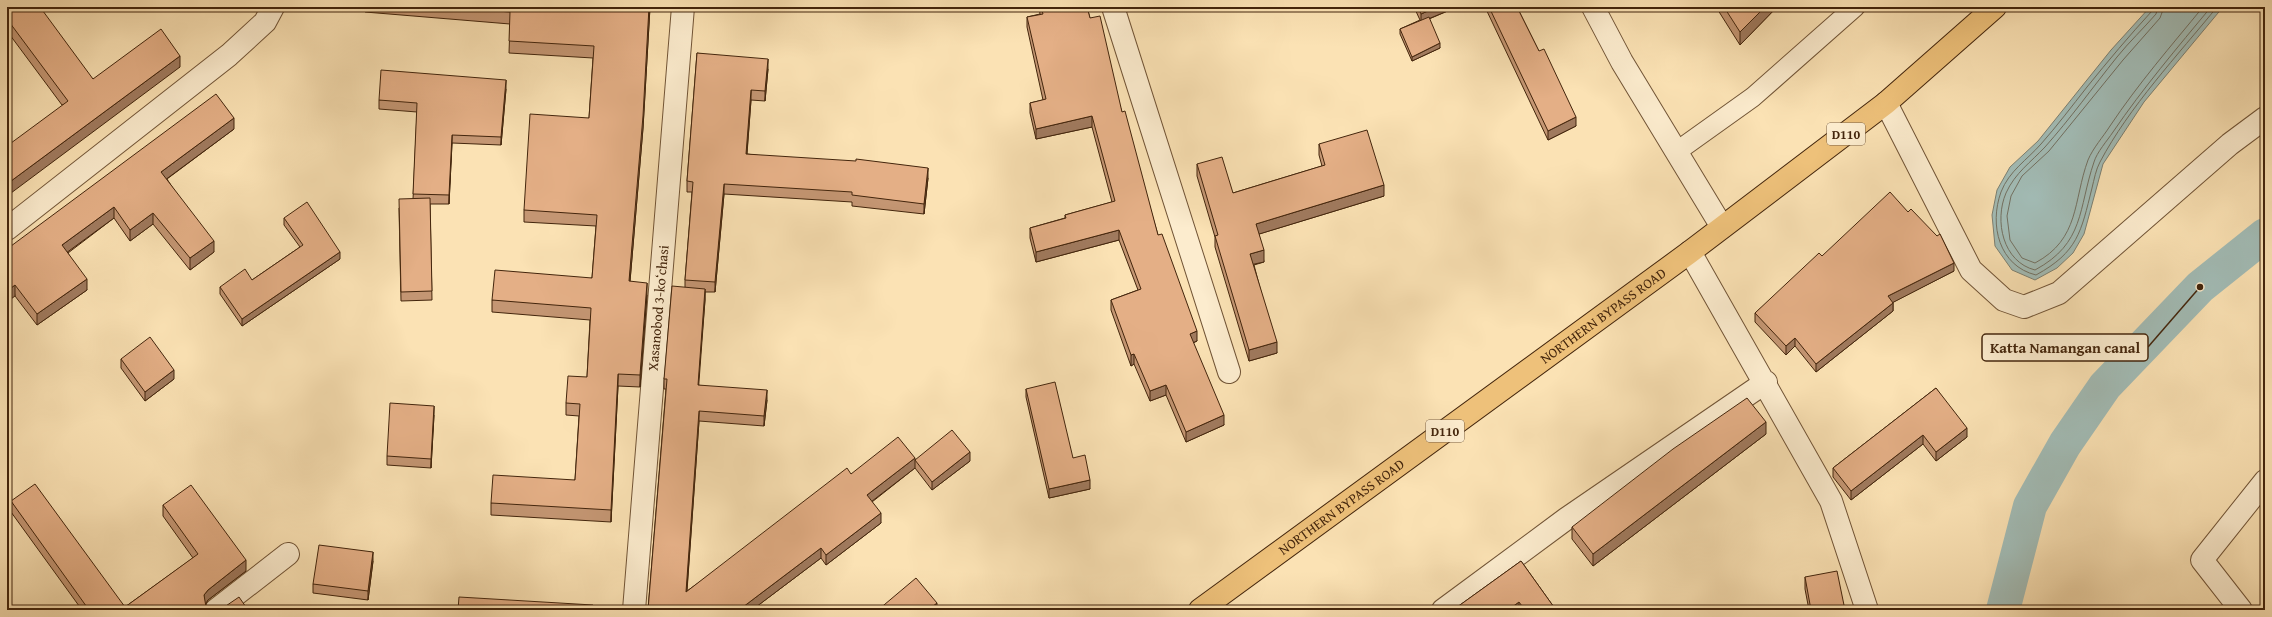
<svg xmlns="http://www.w3.org/2000/svg" width="2272" height="617" viewBox="0 0 2272 617" font-family="'Gentium Book Plus',serif">
<style>
.water{fill:#a2bcb6;stroke:#7c8072}
.lines{fill:none;stroke-linecap:round;stroke-linejoin:round}
.shore{stroke:#727061;stroke-width:1}
.canal{stroke:#a2bcb6;stroke-width:34}
.lane-casing{stroke:#715436;stroke-width:21}
.street-casing{stroke:#715436;stroke-width:24}
.primary-casing{stroke:#43250c;stroke-width:24}
.lane{stroke:#fcecce;stroke-width:19}
.street{stroke:#fcecce;stroke-width:22}
.primary{stroke:#eec17a;stroke-width:22}
.wall{fill:#c49673;stroke:#43250c}
.shaded-wall{fill:#a07a5e;stroke:#43250c}
.building{fill:#e4af86;stroke:#43250c}
.labels{text-anchor:middle;dominant-baseline:central;stroke-width:3;stroke-linejoin:round;paint-order:stroke}
.shield{fill:#fcecce;stroke:#7a6146;stroke-width:1}
.shield-label{font-size:13px;font-weight:bold;fill:#43250c}
.street-label{font-size:14px;fill:#43250c;stroke:#fcecce}
.leader{fill:none;stroke:#43250c;stroke-width:1.5}
.callout-dot{fill:#43250c;stroke:#fcecce;stroke-width:1.5}
.callout{fill:#fcecce;stroke:#43250c;stroke-width:1.5}
.callout-label{font-size:15px;text-anchor:middle;font-weight:bold;fill:#43250c}
</style>
<rect width="100%" height="100%" fill="#fbe2b4"/>
<filter id="stains"><feTurbulence type="fractalNoise" baseFrequency=".005" numOctaves="4"/><feColorMatrix values="0 0 0 0 .2 0 0 0 0 .09 0 0 0 0 .02 0 0 0 .5 -.17"/></filter>
<radialGradient id="worn" r=".72"><stop offset=".6" stop-color="#630" stop-opacity="0"/><stop offset="1" stop-color="#630" stop-opacity=".3"/></radialGradient>
<path class="water" d="M2150,7h73l-79,95 -41,62 -19,70 -11,19 -16,15 -22,12 -23,-10 -17,-24 -3,-31 5,-25 13,-23 28,-26 73,-91z"/>
<g class="lines">
<path class="shore" d="M2153,7l-1,4c-23,25 -44,50 -65,76 -15,19 -30,39 -46,57 -14,16 -32,27 -40,48 -12,33 -2,74 35,83 42,-23 45,-43 56,-87 2,-8 4,-19 8,-26 29,-55 78,-107 117,-155
M2158,7l-2,7c-13,15 -27,28 -39,43 -24,30 -47,62 -72,90 -14,15 -30,26 -39,46 -12,28 -3,69 29,77 50,-27 43,-61 59,-108 3,-10 13,-21 19,-30 30,-44 64,-84 98,-125
M2164,7l-4,11 -37,42 -74,91 -27,25 -11,20 -4,20 3,24 12,18 13,5c45,-24 38,-62 53,-103 5,-12 15,-23 22,-34 28,-42 61,-80 93,-119"/>
<path class="canal" d="M2003,610l27,-104 35,-62 40,-58 95,-99 65,-52"/>
<g class="lane-casing">
<path id="lane" d="M1676,152l77,-55 102,-90"/>
</g>
<g class="street-casing">
<path id="street" d="M1113,7l116,365
M1593,7l29,55 100,165
M1886,103l85,167 33,30 20,7 35,-14 171,-149 35,-26
M7,229l222,-174 36,-33 8,-15
M1690,252l141,249 36,109
M216,610l72,-56
M634,610l49,-603
M1443,610l123,-91 200,-137
M2241,610l-39,-50 63,-79"/>
</g>
<g class="primary-casing">
<g id="primary">
<path id="s1" d="M1200,610l490,-358 196,-149 109,-96"/>
</g>
</g>
<use href="#lane" class="lane"/>
<use href="#street" class="street"/>
<use href="#primary" class="primary"/>
</g>
<path class="wall" d="M7,7l86,72 87,-12 -118,38 -55,-74z
M365,7h285l-7,121 -13,153 17,14 -7,92 -22,-1 -7,136 -120,-7v-12l84,-23 4,-64 -13,-1v-12l21,-26 3,-57 -98,-8v-12l100,-22 4,-52 -72,-4v-12l65,-92 4,-60 -84,-5 1,-29 -145,-12z
M800,7h48v4z
M1039,7h48l3,11 32,94 36,123 39,106 -4,2 31,82 -38,17 -20,-47 -16,6 -16,-37 -3,2 -20,-56v-10l27,-10 -19,-50 -83,22 -6,-24v-10l35,-10v-3l47,-13 -20,-75 -56,12 -6,-26v-10l13,-3 -16,-73v-10l13,-3z
M1414,7h43l-28,12 11,29 -28,13 -12,-27v-5l20,-9z
M1485,7h32l59,119 -28,14z
M1716,7h61l-37,38z
M697,53l71,16 -3,32 -14,-1 -4,54 181,24 -4,36 -72,-8v-4l-128,-8 -9,98h-10v8l-7,85 69,15 -3,26 -65,-5 -12,170 164,-117 64,-14 55,1 -38,29 -17,-22 -43,34 9,21 -55,42 -5,-7 -69,52h-104l18,-221h-2v-10l21,-92v-7l7,-88h-5v-11z
M506,89l-5,56 -49,-2 -3,61h-19l2,96 -31,1 -2,-93 14,-9 4,-87 -38,-3v-9z
M234,129l-67,50 47,73 -24,18 -37,-46 -23,17 -16,-23 -46,35 19,37 -50,35 -22,-29 -8,-47z
M1319,144l65,52 -125,38 5,28 -10,3 23,88 -28,8 -34,-114v-10l-18,-61v-12l36,29 89,-27 -3,-11z
M284,218l56,41 -98,67 -22,-32v-7l32,-7 48,-33 -16,-22z
M1822,256l132,15 -61,31v9l-77,61 -21,-26 -9,9 -31,-33v-9z
M121,359l53,20 -29,22 -24,-33z
M1936,388l31,49 -31,24 -13,-17 -72,56 -18,-23v-9z
M1026,389l47,69 17,31 -41,9 -23,-101z
M434,415l-3,53 -44,-3v-9z
M1766,434l-173,132 -21,-27v-12z
M11,501l114,106 68,-49 -30,-42v-11l83,66 -38,29 -2,4v3l4,3h-128l-71,-98z
M373,561l-5,39 -55,-7v-9z
M1521,561l35,49h-103z
M1805,577l40,33h-36l-4,-21z"/>
<path class="shaded-wall" d="M649,7h1l-7,121 -14,165v-12z
M1148,7h12l-12,4z
M1437,7h20l-36,15v-8z
M1765,7h12l-37,38v-13z
M1440,43v5l-28,13v-4z
M180,56v11l-173,129v-12z
M768,59v10l-3,32v-10z
M506,80v9l-5,56v-8z
M751,90v10l-5,64v-10z
M1092,116v11l-56,12v-10z
M1576,117v9l-28,14v-9z
M234,118v11l-73,54v-11z
M452,135v8l-3,61v-9z
M928,168v10l-4,36v-10z
M724,184v10l-9,98v-10z
M1384,185v11l-128,39v-11z
M114,207v11l-52,38v-11z
M153,213v11l-23,17v-11z
M1119,230v10l-83,22v-10z
M214,241v11l-24,18v-12z
M1264,250v12l-14,3v-11z
M340,252v7l-98,67v-7z
M1954,263v8l-66,34v-9z
M87,279v11l-50,35v-11z
M647,283v12l-7,92v-12z
M15,285v11l-8,6v-11z
M705,289v11l-7,95v-10z
M1893,303v8l-77,61v-8z
M1197,331v10l-7,3v-10z
M1795,338v8l-9,9v-9z
M1277,342v11l-28,8v-11z
M1134,354v10l-3,2v-11z
M174,370v9l-29,22v-9z
M618,374v12l-7,136v-12z
M1166,385v10l-16,6v-10z
M767,390v10l-3,26v-10z
M434,406v9l-3,53v-9z
M699,411v10l-13,181v-10z
M1224,415v10l-38,17v-10z
M1766,422v12l-173,132v-12z
M1967,428v9l-31,24v-9z
M1923,435v9l-72,56v-9z
M970,452v9l-38,29v-8z
M915,458v10l-48,37v-10z
M1090,480v9l-41,9v-9z
M881,513v10l-55,42v-10z
M821,548v10l-69,52h-13z
M373,552v9l-5,39v-9z
M246,560v11l-38,29 -4,6v-11l4,-5z
M1519,602v8h-11z
M937,603v7h-9z"/>
<path class="building" d="M7,7h33l53,72 68,-50 19,27 -173,128v-38l61,-45 -61,-82z
M445,7h204l-6,109 -14,165 18,2 -7,92 -22,-1 -7,136 -120,-7 2,-28 82,5 5,-76 -14,-1 2,-27 19,1 4,-69 -99,-8 3,-30 97,8 5,-63 -73,-5 6,-96 59,4 5,-72 -85,-5 1,-29z
M1041,7h46l3,11 10,-2 22,96 3,-1 33,124 4,-1 35,97 -7,3 34,81 -38,17 -20,-47 -16,6 -16,-37 -3,1 -20,-55 30,-11 -22,-59 -83,22 -6,-24 36,-10 -1,-3 50,-14 -23,-85 -56,13 -6,-26 16,-4 -19,-82 16,-3z
M1418,7h19l-16,7z
M1489,7h28l22,44 5,-2 32,68 -28,14z
M1724,7h41l-25,25z
M1429,17l11,26 -28,14 -12,-28z
M697,53l71,6 -3,32 -14,-1 -5,64 110,7v-2l72,9 -4,36 -72,-9v-3l-128,-8 -9,98 -30,-2 8,-98 -6,-1z
M381,70l125,10 -5,57 -49,-2 -3,60 -36,-1 4,-91 -38,-3z
M216,94l18,24 -73,54 53,69 -24,17 -37,-45 -23,17 -16,-23 -52,38 25,34 -50,35 -22,-29 -8,6v-42z
M1367,130l17,55 -128,39 8,26 -14,4 27,88 -28,8 -34,-114 3,-1 -21,-71 25,-7 11,36 92,-28 -6,-21z
M1890,192l18,20 3,-3 26,27 3,-2 14,29 -66,33 5,7 -77,61 -21,-26 -9,8 -31,-33 64,-60 3,3z
M430,198l2,93 -31,1 -2,-93z
M307,202l33,50 -98,67 -22,-32 25,-18 7,11 51,-35 -19,-27z
M672,286l33,3 -7,96 69,5 -3,26 -65,-5 -13,181 161,-124 4,6 47,-37 17,21 -48,37 14,18 -55,42 -5,-7 -82,62h-91l19,-231h-3z
M150,337l24,33 -29,22 -24,-33z
M1055,382l18,76 12,-3 5,25 -41,9 -23,-100z
M1936,388l31,40 -31,24 -13,-17 -72,56 -18,-23z
M1747,398l19,24 -173,132 -21,-27 101,-78z
M390,403l44,3 -3,53 -44,-3z
M952,430l18,22 -38,30 -17,-22z
M35,484l90,123 73,-53 -35,-49 28,-20 55,75 -38,30 -4,5 2,12 4,3h-121l-78,-109z
M319,545l54,7 -5,39 -55,-7z
M1521,561l35,49h-31l-6,-8 -11,8h-55z
M1837,571l8,39h-34l-6,-33z
M916,578l21,25 -9,7h-50z
M239,597l9,13h-28z
M459,597l134,8v5h-135z"/>
<g class="labels">
<g class="shield">
<rect x="1827" y="123" width="38" height="22" rx="3"/>
<rect x="1426" y="420" width="38" height="22" rx="3"/>
</g>
<g class="shield-label">
<text x="1846" y="134">D110</text>
<text x="1445" y="431">D110</text>
</g>
<g class="street-label">
<text transform="translate(658 308) rotate(-85)">Xasanobod 3-koʻchasi</text>
<text stroke="none"><textPath href="#s1" startOffset="499">NORTHERN BYPASS ROAD</textPath></text>
<text stroke="none"><textPath href="#s1" startOffset="175">NORTHERN BYPASS ROAD</textPath></text>
</g>
</g>
<path class="leader" d="M2200 287L2148 347"/>
<circle class="callout-dot" cx="2200" cy="287" r="4"/>
<rect class="callout" x="1982" y="334" width="166" height="27" rx="4"/>
<g class="callout-label">
<text x="2065" y="353">Katta Namangan canal</text>
</g>
<rect width="2272" height="617" fill="none" stroke="#fbe2b4" stroke-width="24"/>
<rect x="8" y="8" width="2256" height="601" fill="none" stroke="#43250c" stroke-width="2"/>
<rect x="12" y="12" width="2248" height="593" fill="none" stroke="#43250c"/>
<rect width="100%" height="100%" filter="url(#stains)"/>
<rect width="100%" height="100%" fill="url(#worn)"/>
</svg>
